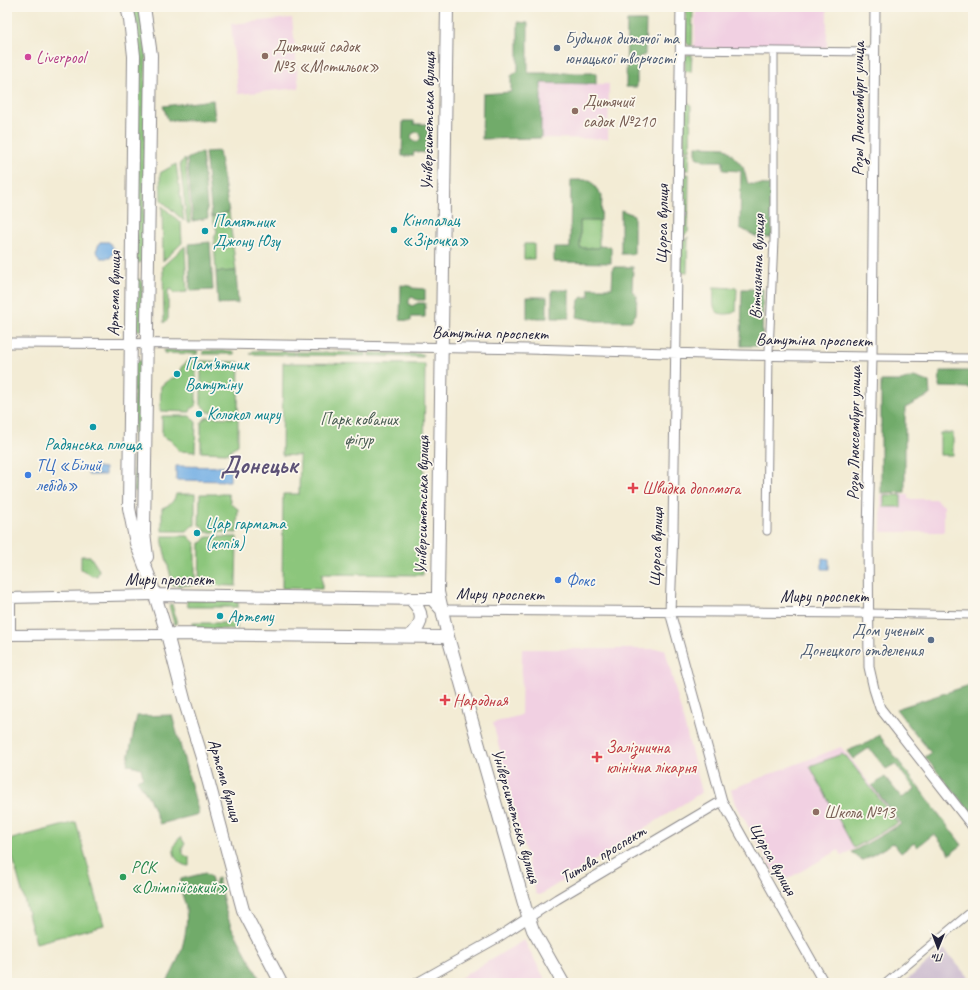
<svg xmlns="http://www.w3.org/2000/svg" width="980" height="990" viewBox="0 0 980 990" font-family="Caveat,sans-serif">
<style>
.built{fill:#f1d0e2}
.industrial{fill:#cebed0}
.green{fill:#8cc67b;stroke:#57745b}
.forest{fill:#71ab6b;stroke:#4a6653;fill-rule:evenodd}
.water{fill:#72aee4;stroke:#4a6890}
.lines{fill:none;stroke-linecap:round;stroke-linejoin:round}
.minor-casing{stroke:#8a8788;stroke-width:9}
.tertiary-casing{stroke:#8a8788;stroke-width:11}
.secondary-casing{stroke:#8a8788;stroke-width:12}
.primary-casing{stroke:#8a8788;stroke-width:14}
.minor{stroke:#fff;stroke-width:7}
.tertiary{stroke:#fff;stroke-width:9}
.secondary{stroke:#fff;stroke-width:10}
.primary{stroke:#fff;stroke-width:12}
.service-dot{fill:#5c6f8a;stroke:#fbf7ec;stroke-width:1.5}
.education-dot{fill:#8d6e63;stroke:#fbf7ec;stroke-width:1.5}
.hotel-dot{fill:#d1479c;stroke:#fbf7ec;stroke-width:1.5}
.culture-dot{fill:#0f9aa8;stroke:#fbf7ec;stroke-width:1.5}
.shop-dot{fill:#3f7fe0;stroke:#fbf7ec;stroke-width:1.5}
.health-dot{fill:#e0444e;stroke:#fbf7ec;stroke-width:1.5}
.leisure-dot{fill:#2e9e5b;stroke:#fbf7ec;stroke-width:1.5}
.labels{text-anchor:middle;dominant-baseline:central;stroke-width:3.5;stroke-linejoin:round;paint-order:stroke}
.service-label{font-size:17px;fill:#4e5e75;stroke:#fbf7ec;text-anchor:start}
.education-label{font-size:17px;fill:#785e54;stroke:#fbf7ec;text-anchor:start}
.hotel-label{font-size:17px;fill:#b23c85;stroke:#fbf7ec;text-anchor:start}
.street-label{font-size:17px;fill:#22223b;stroke:#fbf7ec}
.culture-label{font-size:17px;fill:#0d838f;stroke:#fbf7ec;text-anchor:start}
.park-label{font-size:17px;fill:#475b51;stroke:#fbf7ec}
.shop-label{font-size:17px;fill:#366cbe;stroke:#fbf7ec;text-anchor:start}
.health-label{font-size:17px;fill:#be3a42;stroke:#fbf7ec;text-anchor:start}
.leisure-label{font-size:17px;fill:#27864d;stroke:#fbf7ec;text-anchor:start}
.town-label{font-size:25px;font-weight:bold;fill:#5c5176;stroke:#fbf7ec}
</style>
<rect width="100%" height="100%" fill="#fbf7ec"/>
<filter id="ink" filterUnits="userSpaceOnUse"><feTurbulence type="fractalNoise" baseFrequency=".025" numOctaves="2"/><feDisplacementMap in="SourceGraphic" scale="8" xChannelSelector="R" yChannelSelector="G"/><feConvolveMatrix kernelMatrix="1 2 1 2 8 2 1 2 1" color-interpolation-filters="sRGB"/></filter>
<filter id="wash" filterUnits="userSpaceOnUse"><feTurbulence type="fractalNoise" baseFrequency=".012" numOctaves="4" result="noise"/><feDisplacementMap in="SourceGraphic" scale="16" xChannelSelector="R" yChannelSelector="G"/><feGaussianBlur stdDeviation="0.9" result="paint"/><feColorMatrix in="noise" values="0 0 0 0 0 0 0 0 0 0 0 0 0 0 0 0 0 1.4 0 .05"/><feComposite in="paint" operator="in"/></filter>
<g filter="url(#wash)">
<rect width="100%" height="100%" fill="#f3ecd5"/>
<path class="built" d="M696,7h131v41h-133z
M292,18l7,70 -61,6 -7,-70z
M541,83l68,1 -1,55 -67,-1z
M881,494h27v5h27l9,7v26h-63z
M522,649h143l37,143 -162,103 -4,-1 -43,-171 28,-8z
M841,747l5,7h1l53,69 -58,33 -3,-6 -59,33 -46,-82 -3,-12z
M524,940l23,43h-95z"/>
<path class="industrial" d="M944,949l29,34h-70z"/>
<path class="green" d="M132,7h8l6,45 -3,209 -4,2 -2,-1z
M693,7l-1,39 -4,-1 -2,-4v-31z
M692,54l-1,18 -6,-1v-14l2,-2z
M687,103l3,1 1,2 -1,44h-6v-44l1,-2z
M683,152h7l-1,18h-6z
M185,159l6,63h-4l-7,-59z
M176,164l8,57 -23,-21 -1,-27z
M683,174h6l-1,58 -7,6z
M162,206l19,17 1,20 -19,18z
M229,212l7,59 -20,1 -2,-33 3,-8 -5,-14z
M580,220l19,1v27h-19z
M688,237l-1,36 -6,-1v-29z
M524,244h10v15h-10z
M185,246l2,46 -14,1 -1,-4 -4,1v29l-4,4 -1,-57z
M137,279l4,1 1,1v49h-8z
M714,287l23,1 -1,23c-4,3 -7,3 -12,3 -14,0 -10,-17 -10,-27z
M164,350l34,1 -1,3 -33,-1z
M203,351h29l4,3h-33z
M253,351l41,1 1,3 -45,-1z
M296,352l70,1v3l-70,-1z
M369,353l54,1v3l-54,-1z
M134,361h8l-3,130h-5z
M188,361h8v44l-5,4 -1,3 -30,-1 1,-25c3,-2 5,-5 8,-6 7,-4 13,-3 12,-13z
M201,361l38,1 -1,51 -30,-1 -2,-3 -5,-4z
M283,363l142,1 -2,211 -101,-1v15l-40,-1 1,-94h16l1,-38 -18,-1z
M162,416h28l6,6 -1,30 -16,-1 -7,-10 -10,-5z
M207,417l31,1v27l-7,4 -2,4 -28,-1v-30z
M940,433h13v22h-13z
M176,494h19v31l-3,1 -5,5h-25v-23c8,-3 12,-6 14,-14z
M200,494h28l3,10 7,5 -1,24 -31,-1 -4,-6 -3,-1z
M884,495h17v12h-17z
M162,536h26l7,7v42h-22l-9,-35z
M207,537h30l-1,49 -37,-1 1,-42 3,-1z
M81,556h9l9,14 -2,6h-5l-11,-7z
M186,599l52,2v6h-50z
M172,604l5,20h-3l-5,-19z
M192,623h45v6h-43z
M842,754l2,2h2l52,67 -44,25 -44,-82z
M76,822l28,103 -68,18 -28,-103z
M181,837l4,7 -3,4c0,6 2,8 7,9v9c-15,-1 -21,-20 -8,-29z"/>
<path class="forest" d="M627,21h19l-1,34 -8,3v29h-11z
M518,22l10,1v50h68v11l-55,-1v55l-59,1 1,-45 28,-2v-16l7,-5z
M213,100l2,20h-47l-5,-14z
M403,121h11v3h14l-1,29 -13,-1 -1,4h-11zM416,132c4,1 5,4 4,8l-4,2 -4,-2 -1,-3 1,-3z
M696,146l29,1 18,20 5,17 24,1v52h-15l-17,-9 1,-57 -18,-1v-9h-19l-8,-4z
M219,151l10,61 -17,5 -7,-65z
M202,152l6,66 -15,3 -6,-62z
M571,180h19l12,16 -1,25h-21v27h19v-2l12,1v16l-57,-1v-14h16z
M621,210l13,5v39h-13z
M210,242l3,48 -23,1 -1,-47z
M613,267h20l-1,24 5,5 -1,18 -5,7h-35l-19,-4 2,-17 3,-3h7v-9h23z
M236,271l2,32 -20,1 -2,-32z
M401,285l10,1 1,2 13,1v11h-8l-5,-3 -3,3v4l3,2 6,-3h7v14h-14v4l-11,-1z
M742,289h21l-1,57h-21z
M552,290h17v28h-17z
M527,297h20v21h-20z
M940,371h33v17l-34,-1z
M914,377l15,5 1,13 -25,13v84l-24,1v-112h20z
M973,684v131l-48,-58 6,-4 -35,-44z
M172,715l27,99 -39,10 -11,-26 -12,-18 6,-3 -2,-9 -14,-4 10,-48z
M879,735l83,110 -12,9 -16,-20 -17,13 -3,-4 -13,10 -8,-10 -31,18 -10,-9 49,-28 -29,-38 13,-9 17,21 13,-9 -20,-25 -9,5 -17,-21 -16,11 -6,-8 22,-9z
M205,873l6,4 2,8 3,-1 -1,-5 3,-1 8,34 5,14 31,57h-96c13,-21 23,-49 20,-74 -1,-9 -8,-21 -5,-30z"/>
<path class="water" d="M100,242h9l6,8 -5,8h-9l-5,-7z
M176,466l54,1v14l-54,-1z
M97,467l8,1v7h-17v-7z
M822,558l7,1v10h-7z"/>
</g>
<g filter="url(#ink)">
<g class="lines">
<g class="minor-casing">
<path id="minor" d="M681,50l193,2
M872,357l101,1
M767,531l2,-180 5,-111v-189
M868,613l105,2
M886,983l87,-73"/>
</g>
<g class="tertiary-casing">
<path id="tertiary" d="M681,7l-8,523 -3,82 52,189 102,182
M875,7l-3,350 -4,177 1,133 5,22 6,19 93,119
M7,343l214,1 307,5 212,6 132,2
M442,610l426,3
M417,983l80,-45 60,-39 165,-98"/>
</g>
<g class="secondary-casing">
<path id="secondary" d="M7,598l148,-3
M10,598v37
M7,635l160,-1"/>
</g>
<g class="primary-casing">
<path id="primary" d="M127,7l3,13 4,36 -5,452 7,35 14,36 17,55 18,69 18,58 40,149 38,73
M144,7l7,48 -7,477 3,25
M447,7l-9,585 10,45 77,270 8,23 30,53
M155,595l270,4h7l10,11
M409,598c15,13 16,25 1,38
M167,634l281,3"/>
</g>
<use href="#minor" class="minor"/>
<use href="#tertiary" class="tertiary"/>
<use href="#secondary" class="secondary"/>
<use href="#primary" class="primary"/>
</g>
</g>
<g class="service-dot">
<circle cx="557" cy="48" r="4"/>
<circle cx="931" cy="640" r="4"/>
</g>
<g class="education-dot">
<circle cx="265" cy="56" r="4"/>
<circle cx="575" cy="111" r="4"/>
<circle cx="816" cy="812" r="4"/>
</g>
<circle class="hotel-dot" cx="28" cy="57" r="4"/>
<g class="culture-dot">
<circle cx="394" cy="230" r="4"/>
<circle cx="205" cy="231" r="4"/>
<circle cx="177" cy="374" r="4"/>
<circle cx="199" cy="414" r="4"/>
<circle cx="93" cy="427" r="4"/>
<circle cx="197" cy="533" r="4"/>
<circle cx="220" cy="616" r="4"/>
</g>
<g class="shop-dot">
<circle cx="28" cy="475" r="4"/>
<circle cx="558" cy="580" r="4"/>
</g>
<g class="health-dot">
<path d="M631 482h4v4h4v4h-4v4h-4v-4h-4v-4h4z"/>
<path d="M443 694h4v4h4v4h-4v4h-4v-4h-4v-4h4z"/>
<path d="M595 751h4v4h4v4h-4v4h-4v-4h-4v-4h4z"/>
</g>
<circle class="leisure-dot" cx="123" cy="877" r="4"/>
<g class="labels">
<g class="service-label">
<text x="565" y="38">Будинок дитячої та<tspan x="565" dy="20">юнацької творчості</tspan></text>
<text x="923" y="630" text-anchor="end">Дом ученых<tspan x="923" dy="20">Донецкого отделения</tspan></text>
</g>
<g class="education-label">
<text x="273" y="46">Дитячий садок<tspan x="273" dy="20">№3 «Мотильок»</tspan></text>
<text x="583" y="101">Дитячий<tspan x="583" dy="20">садок №210</tspan></text>
<text x="824" y="812">Школа №13</text>
</g>
<g class="hotel-label">
<text x="36" y="57">Liverpool</text>
</g>
<g class="street-label">
<text transform="translate(858 109) rotate(-90)">Розы Люксембург улица</text>
<text transform="translate(428 121) rotate(-89)">Університетська вулиця</text>
<text transform="translate(662 224) rotate(-89)">Щорса вулиця</text>
<text transform="translate(757 267) rotate(-88)">Вітчизняна вулиця</text>
<text transform="translate(114 294) rotate(-89)">Артема вулиця</text>
<text transform="translate(490 333) rotate(1)">Ватутіна проспект</text>
<text transform="translate(814 340) rotate(1)">Ватутіна проспект</text>
<text transform="translate(854 433) rotate(-89)">Розы Люксембург улица</text>
<text transform="translate(422 505) rotate(-89)">Університетська вулиця</text>
<text transform="translate(656 547) rotate(-88)">Щорса вулиця</text>
<text x="169" y="579">Миру проспект</text>
<text transform="translate(500 594) rotate(1)">Миру проспект</text>
<text x="824" y="596">Миру проспект</text>
<text transform="translate(225 780) rotate(74)">Артема вулиця</text>
<text transform="translate(516 816) rotate(74)">Університетська вулиця</text>
<text transform="translate(603 854) rotate(-31)">Титова проспект</text>
<text transform="translate(773 859) rotate(61)">Щорса вулиця</text>
</g>
<g class="culture-label">
<text x="402" y="220">Кінопалац<tspan x="402" dy="20">«Зірочка»</tspan></text>
<text x="213" y="221">Памятник<tspan x="213" dy="20">Джону Юзу</tspan></text>
<text x="185" y="364">Пам'ятник<tspan x="185" dy="20">Ватутіну</tspan></text>
<text x="207" y="414">Колокол миру</text>
<text x="93" y="444" text-anchor="middle">Радянська площа</text>
<text x="205" y="523">Цар гармата<tspan x="205" dy="20">(копія)</tspan></text>
<text x="228" y="616">Артему</text>
</g>
<g class="park-label">
<text x="359" y="419">Парк кованих<tspan x="359" dy="20">фігур</tspan></text>
</g>
<g class="shop-label">
<text x="36" y="465">ТЦ «Білий<tspan x="36" dy="20">лебідь»</tspan></text>
<text x="566" y="580">Фокс</text>
</g>
<g class="health-label">
<text x="642" y="488">Швидка допомога</text>
<text x="453" y="700">Народная</text>
<text x="606" y="747">Залізнична<tspan x="606" dy="20">клінічна лікарня</tspan></text>
</g>
<g class="leisure-label">
<text x="131" y="867">РСК<tspan x="131" dy="20">«Олімпійський»</tspan></text>
</g>
<g class="town-label">
<text x="259" y="465">Донецьк</text>
</g>
</g>
<rect width="980" height="990" fill="none" stroke="#fbf7ec" stroke-width="24"/>
<g transform="translate(938 948) rotate(181)" stroke="#fbf7ec" stroke-width="3" paint-order="stroke">
<path d="M0-3L7 15L0 10L-7 15Z" fill="#22223b"/>
<text y="-6" font-size="11" font-weight="bold" text-anchor="middle" fill="#22223b">Пн</text>
</g>
</svg>
